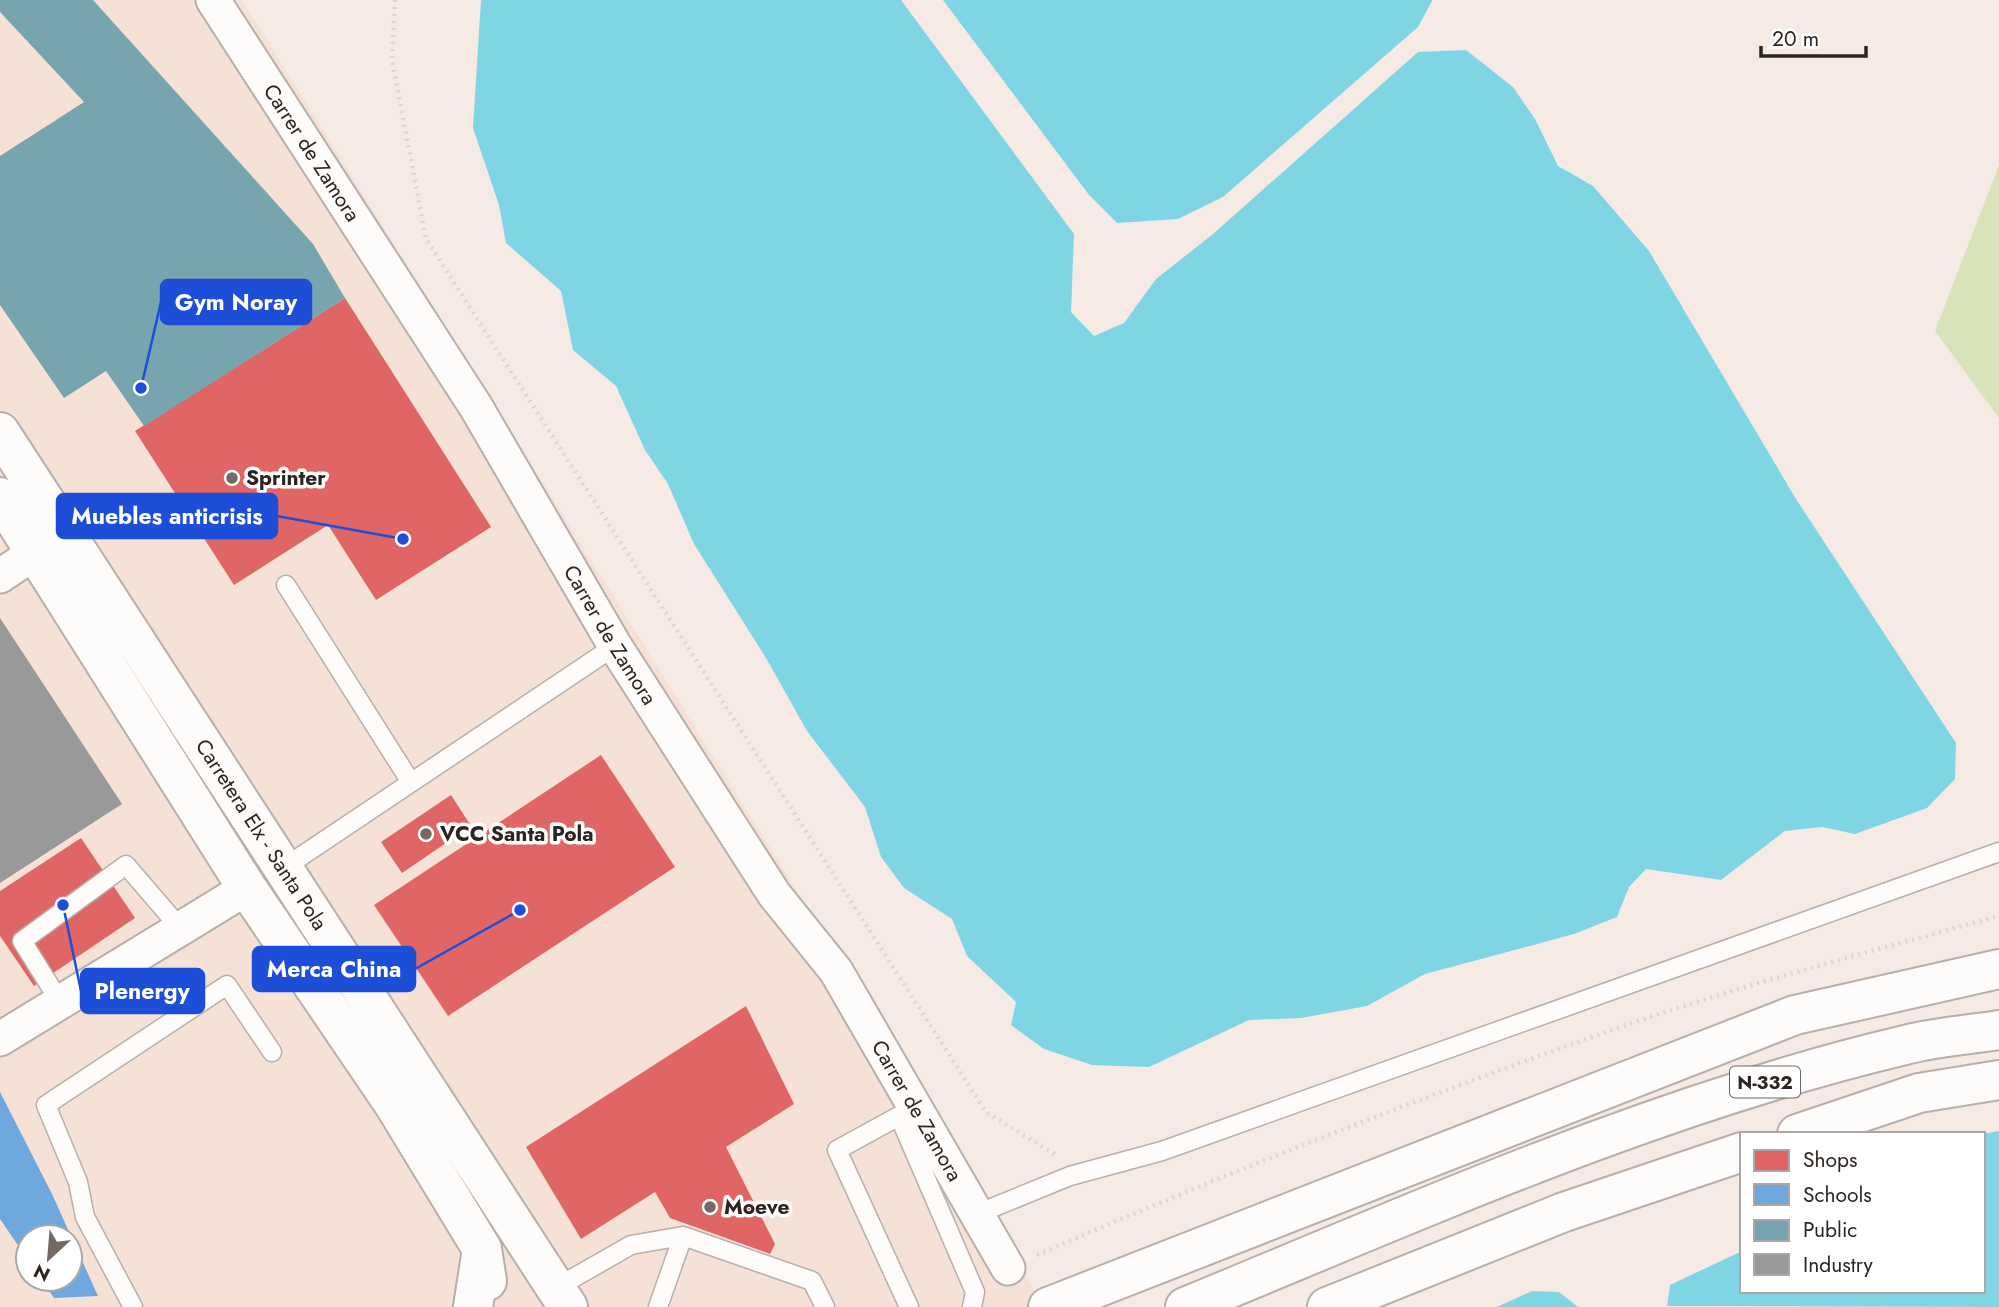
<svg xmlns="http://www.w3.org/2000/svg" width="1999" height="1307" viewBox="0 0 1999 1307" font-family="Jost,sans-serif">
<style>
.built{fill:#f6e1d6;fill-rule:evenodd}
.green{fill:#d8e3ba}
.water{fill:#80d5e5}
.shops{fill:#e06666}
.schools{fill:#6fa8dc}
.public{fill:#76a5af}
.industry{fill:#999}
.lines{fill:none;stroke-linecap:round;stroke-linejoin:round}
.service-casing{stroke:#b7afaa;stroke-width:21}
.minor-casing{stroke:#b7afaa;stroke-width:37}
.secondary-casing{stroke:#b7afaa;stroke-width:42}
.trunk-casing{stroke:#b7afaa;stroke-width:42}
.path{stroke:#dad6d5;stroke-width:4.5;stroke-dasharray:2 5;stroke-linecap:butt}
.service{stroke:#fefcfb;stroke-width:18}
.minor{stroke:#fefcfb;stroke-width:33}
.secondary{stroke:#fefcfb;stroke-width:38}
.trunk{stroke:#fefcfb;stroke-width:38}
.poi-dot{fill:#736965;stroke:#fff;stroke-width:2.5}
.labels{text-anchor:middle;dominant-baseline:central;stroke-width:7;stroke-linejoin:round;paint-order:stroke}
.shield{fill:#fff;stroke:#6b6663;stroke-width:2}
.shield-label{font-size:19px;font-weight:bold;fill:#2c2420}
.street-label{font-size:21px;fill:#2c2420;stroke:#fff}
.poi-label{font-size:21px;font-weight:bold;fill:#2c2420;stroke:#fff;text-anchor:start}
.leader{fill:none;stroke:#1d4ed8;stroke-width:2.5}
.callout-dot{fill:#1d4ed8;stroke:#fff;stroke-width:2.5}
.callout{fill:#1d4ed8;stroke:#1d4ed8;stroke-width:2.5}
.callout-label{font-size:23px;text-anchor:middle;font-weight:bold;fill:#fff}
</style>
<rect width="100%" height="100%" fill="#f6eae4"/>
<path class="built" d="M0,0h242l736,1181 65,126h-1043zM28,1237h42v42h-42z"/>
<path class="green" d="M1999,165v253l-64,-87z"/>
<path class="water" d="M481,0h420l173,234 -3,78 23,24 30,-13 32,-44 57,-45 205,-182 48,-2 47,37 22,32 23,47 35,20 56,65 147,248 160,244 -1,36 -28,29 -72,26 -33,-7 -37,4 -64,49 -75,-11 -17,18 -12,30 -43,17 -149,40 -58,32 -66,12 -52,2 -100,47 -57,-2 -48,-16 -33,-24 5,-23 -49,-46 -15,-37 -48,-31 -23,-31 -16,-50 -58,-76 -41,-73 -72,-114 -26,-60 -23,-34 -29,-64 -43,-36 -12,-59 -55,-48 -7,-38 -26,-77z
M943,0h489v1l-14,26 -195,170 -45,22 -61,4 -28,-28z
M1999,1131v176l-332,-1 3,-21 72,-34v40h241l-1,-157z
M1532,1291l27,1 19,15h-81z"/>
<path class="shops" d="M345,298l146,229 -115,73 -48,-75 -94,60 -99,-154z
M601,755l74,112 -227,149 -74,-111z
M451,795l20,31 -69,47 -21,-31z
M81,838l54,80 -101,68 -34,-50v-45z
M746,1006l48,98 -68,43 49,97 -5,10 -100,-36 -15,-26 -74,47 -55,-92z"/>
<path class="schools" d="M0,1092l52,102 46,102 -44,2 -13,-19h29v-42h-42v23l-28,-41z"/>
<path class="public" d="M0,0h93l220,244 32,54 -201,128 -38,-55 -42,27 -64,-93v-149l84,-54 -84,-90z"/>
<path class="industry" d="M0,618l122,186 -122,79z"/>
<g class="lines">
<g class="service-casing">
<path id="service" d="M286,585l124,196
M285,867l330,-221
M60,1002l-38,-61 104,-76 55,64
M977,1214l93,-38 92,-25 837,-299
M554,1289l77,-44 52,-9 129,45 13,26
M133,1307l-48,-90 -7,-35 -32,-77 181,-120 45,67
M658,1307l25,-71
M909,1307l-72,-157 62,-34 76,176 -3,15"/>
</g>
<g class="minor-casing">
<g id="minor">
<path id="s1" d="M213,0l263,407 139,239 159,248 62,77 172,297"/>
<path d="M0,576l36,-24"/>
<path d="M0,1039l247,-151"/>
</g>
</g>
<g class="secondary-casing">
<g id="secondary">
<path id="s2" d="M0,432l568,875"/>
<path d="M0,497l247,391 148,218 87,143 5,32"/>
</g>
</g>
<g class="trunk-casing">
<path id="trunk" d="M1797,1134l122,-41 80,-13
M473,1307l9,-58
M1048,1307l747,-292 204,-46
M1185,1307c236,-97 471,-203 720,-262 30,-8 63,-10 94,-15
M1327,1307l237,-95 178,-60"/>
</g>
<path class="path" d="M395,0l-3,60 34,179 560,873 70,43
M1037,1255c184,-80 372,-153 561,-220 131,-47 267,-82 401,-119"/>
<use href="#service" class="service"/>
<use href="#minor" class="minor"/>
<use href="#secondary" class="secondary"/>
<use href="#trunk" class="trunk"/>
</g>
<g class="poi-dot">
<circle cx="232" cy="478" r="7"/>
<circle cx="426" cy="834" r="7"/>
<circle cx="710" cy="1207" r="7"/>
</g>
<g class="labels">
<rect class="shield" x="1730" y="1066.5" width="70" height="31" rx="5"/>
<g class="shield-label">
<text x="1765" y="1082">N-332</text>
</g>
<g class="street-label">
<text stroke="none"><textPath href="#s1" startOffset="182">Carrer de Zamora</textPath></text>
<text stroke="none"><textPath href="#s1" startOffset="749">Carrer de Zamora</textPath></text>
<text stroke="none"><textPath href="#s2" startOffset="480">Carretera Elx - Santa Pola</textPath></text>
<text stroke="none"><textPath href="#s1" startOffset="1316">Carrer de Zamora</textPath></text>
</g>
<g class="poi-label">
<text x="246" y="478">Sprinter</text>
<text x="440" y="834">VCC Santa Pola</text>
<text x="724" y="1207">Moeve</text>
</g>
</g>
<path class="leader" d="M141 388L161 302M403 539L277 516M520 910L415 969M63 905L81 991"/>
<g class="callout-dot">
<circle cx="141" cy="388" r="7"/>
<circle cx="403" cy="539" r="7"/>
<circle cx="520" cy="910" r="7"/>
<circle cx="63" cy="905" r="7"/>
</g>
<g class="callout">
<rect x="161" y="280" width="150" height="44" rx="7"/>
<rect x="57" y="494" width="220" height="44" rx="7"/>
<rect x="253" y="947" width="162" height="44" rx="7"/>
<rect x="81" y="969" width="123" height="44" rx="7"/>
</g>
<g class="callout-label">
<text x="236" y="310">Gym Noray</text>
<text x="167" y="524">Muebles anticrisis</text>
<text x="334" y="977">Merca China</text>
<text x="142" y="999">Plenergy</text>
</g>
<rect x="1740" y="1132" width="245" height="161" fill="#ffffff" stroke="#aba7a6" stroke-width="2"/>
<rect x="1754" y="1150" width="35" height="21" fill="#e06666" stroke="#aba7a6" stroke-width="2"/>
<text x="1803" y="1167" font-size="21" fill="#2c2420">Shops</text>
<rect x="1754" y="1184" width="35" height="21" fill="#6fa8dc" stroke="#aba7a6" stroke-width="2"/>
<text x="1803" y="1202" font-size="21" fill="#2c2420">Schools</text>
<rect x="1754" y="1220" width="35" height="21" fill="#76a5af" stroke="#aba7a6" stroke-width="2"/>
<text x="1803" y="1237" font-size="21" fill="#2c2420">Public</text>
<rect x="1754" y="1254" width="35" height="21" fill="#999999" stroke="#aba7a6" stroke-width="2"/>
<text x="1803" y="1272" font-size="21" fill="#2c2420">Industry</text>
<g transform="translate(49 1258) rotate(206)"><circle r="33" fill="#ffffff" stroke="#aba7a6" stroke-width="2"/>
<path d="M0-5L12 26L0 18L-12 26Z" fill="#736965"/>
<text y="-10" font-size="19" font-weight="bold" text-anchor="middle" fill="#2c2420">N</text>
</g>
<path d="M1761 46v10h105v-10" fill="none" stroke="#2c2420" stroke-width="3.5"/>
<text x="1772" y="46" font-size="21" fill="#2c2420" stroke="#ffffff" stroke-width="5" paint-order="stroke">20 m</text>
</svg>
